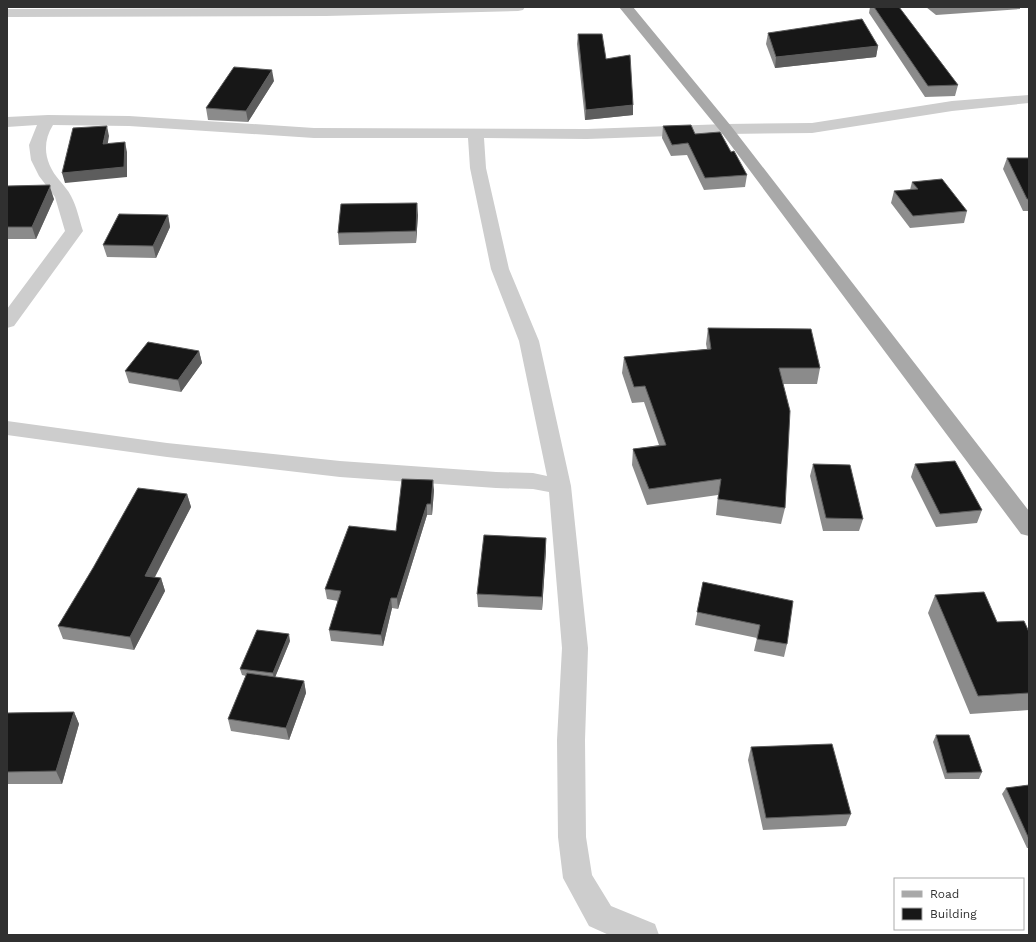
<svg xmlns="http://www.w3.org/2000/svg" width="1036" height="942" viewBox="0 0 1036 942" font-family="'Work Sans',sans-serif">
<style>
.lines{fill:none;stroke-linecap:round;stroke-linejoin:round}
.minor{fill:#cdcdcd;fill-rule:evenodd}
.major{fill:#a8a8a8;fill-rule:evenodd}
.wall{fill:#8b8b8b}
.shaded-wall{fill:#5d5d5d}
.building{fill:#171717;stroke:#5d5d5d}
</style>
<rect width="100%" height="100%" fill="#fff"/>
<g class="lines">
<path class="minor" d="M525,7l-2,3 -5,1 -192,5 -319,1v-8z
M1029,95v8l-77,8 -140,22 -86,1 -139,5 -103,-1 2,30 23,101 30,72 32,145 17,162 -3,92 1,97 6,38 19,31 44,18 4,11h-50l-20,-9 -26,-48 -5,-41 -1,-97 5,-92 -13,-156 -16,-3 -37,-1 -156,-11 -173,-20 -160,-22v-14l160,22 173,18 156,11 37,1 14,3 -28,-135 -28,-72 -21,-101 -2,-30h-154l-185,-12 -76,-1c-12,19 -8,39 7,56 4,5 8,9 11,15 6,11 8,23 12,35l-69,95 -7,2v-19l58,-78 -10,-34 -16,-21 -8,-16 -2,-15 8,-20 -30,2v-10l41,-2 81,1 185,12 273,1 139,-5 86,-1 140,-22z"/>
<path class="major" d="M619,7h14l98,119 298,385v25l-8,-2 -300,-402z"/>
</g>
<path class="wall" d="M870,7h29l59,78 -3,11 -30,1 -56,-84z
M926,7h94v2l-84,6z
M768,33l110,13 -2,11 -101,11 -9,-24z
M578,34l28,25 27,46v10l-48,5 -8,-76z
M274,81l-26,41 -40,-2 -2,-12z
M663,126l32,8 36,18 16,23 -2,12 -41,3 -17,-35 -16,1 -9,-18z
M1007,158h22v53h-6l-20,-42z
M912,182l55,29 -3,12 -54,5 -19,-25 3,-12 16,-1z
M7,186l47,13 -18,40h-29z
M168,215l2,12 -14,31 -49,-1 -4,-12z
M418,215l-2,28 -77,2 -1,-12z
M708,328l112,40 -3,16h-34l2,124 -4,16 -65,-9 2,-20 -71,10 -15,-40 1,-16 26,-4 -15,-43 -12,1 -10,-30 2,-16 83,-8 -1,-5z
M199,351l3,12 -21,29 -52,-9 -4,-12z
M813,464l50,55 -4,12h-36l-13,-55z
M915,464l67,46 -5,13 -41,4 -25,-50z
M434,490l-2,25h-5l-29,94 -6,-1 -9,38 -52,-5 -2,-11 9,-29 -11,-2 -2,-10 71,-58z
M187,494l4,13 -36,70 6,1 4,13 -31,59 -71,-11 -5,-13z
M546,550l-4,60 -64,-3 -1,-13z
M703,582l84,62 -3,13 -30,-6 3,-13 -62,-13z
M935,595l62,27 32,10v78l-59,4 -42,-101z
M290,641l-15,36 29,4 2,12 -17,47 -58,-9 -3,-12 18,-43 -4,-1 -2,-6z
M74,712l5,12 -17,60h-55v-71z
M936,735l46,37 -3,7h-34l-12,-37z
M751,747l100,67 -5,12 -83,4 -15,-70z
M1029,785v63h-2l-25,-54 4,-6z"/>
<path class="shaded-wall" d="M878,46l-2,11 -101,11 1,-11z
M272,70l2,11 -26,41 -2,-11z
M633,105v10l-48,5 1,-10z
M107,126l2,10 -3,18 -3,-10z
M125,142l2,10v25l-62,6 -3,-10z
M50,187l4,12 -18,40 -4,-12z
M417,203l1,12 -2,28v-12z
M168,215l2,12 -14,31 -3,-12z
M199,351l3,12 -21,29 -3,-12z
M433,480l1,10 -2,25 -1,-11z
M187,494l4,13 -42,81 -4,-12z
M427,504v11l-29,94 -1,-11z
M546,538v12l-4,60v-13z
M161,578l4,13 -31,59 -4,-13z
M391,598l1,10 -9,38 -2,-11z
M289,634l1,7 -16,39 -1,-7z
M304,681l2,12 -17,47 -3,-12z
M74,712l5,12 -17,60 -6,-13z"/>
<path class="building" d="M874,7h25l59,78 -30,1z
M862,19l16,27 -102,11 -8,-24z
M578,34h24l4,25 24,-4 3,50 -47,5z
M234,67l38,3 -26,41 -40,-3z
M691,125l4,9 25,-2 11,20 3,-1 13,24 -42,3 -17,-35 -16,2 -9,-19z
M107,126l-4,18 22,-2 -1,25 -62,6 11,-45z
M1007,158h22v41h-2z
M942,179l25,32 -54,5 -19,-25 24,-2 -6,-7z
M50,185v2l-18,40h-25v-41z
M417,203l-1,28 -78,2 3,-29z
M119,214l49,1 -15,31 -50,-1z
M708,328l103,1 9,39h-41l11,43 -5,97 -67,-9 3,-20 -72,10 -16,-40 33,-4 -21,-59 -11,1 -10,-30 87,-8z
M148,342l51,9 -21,29 -53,-9z
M955,461l27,49 -42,4 -25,-50z
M813,464l37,1 13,54 -37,-1z
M402,479l31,1 -2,24h-4l-30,94h-6l-10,37 -52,-5 12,-39 -16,-2 24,-63 47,5z
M138,488l49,6 -42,82 16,2 -31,59 -72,-11 35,-58z
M484,535l62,3 -4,59 -65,-3z
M703,582l90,19 -6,43 -30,-5 3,-14 -63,-13z
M984,592l13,30 27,-1 5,11v61l-51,3 -43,-101z
M257,630l32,4 -16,39 -33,-4z
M247,673l57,8 -18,47 -58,-9z
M74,712l-18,59 -49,1v-59z
M936,735h33l13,37 -35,1z
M832,744l19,70 -85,4 -15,-71z
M1029,785v54l-23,-51z"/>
<rect width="1036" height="942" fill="none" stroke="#303030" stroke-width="16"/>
<rect x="894" y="878" width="130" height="52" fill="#ffffff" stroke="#acacac"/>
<rect x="902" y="891" width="20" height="6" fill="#a8a8a8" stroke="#acacac"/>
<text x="930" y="898" font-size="12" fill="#303030">Road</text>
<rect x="902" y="908" width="20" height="12" fill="#171717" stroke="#acacac"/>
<text x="930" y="918" font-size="12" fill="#303030">Building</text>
</svg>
